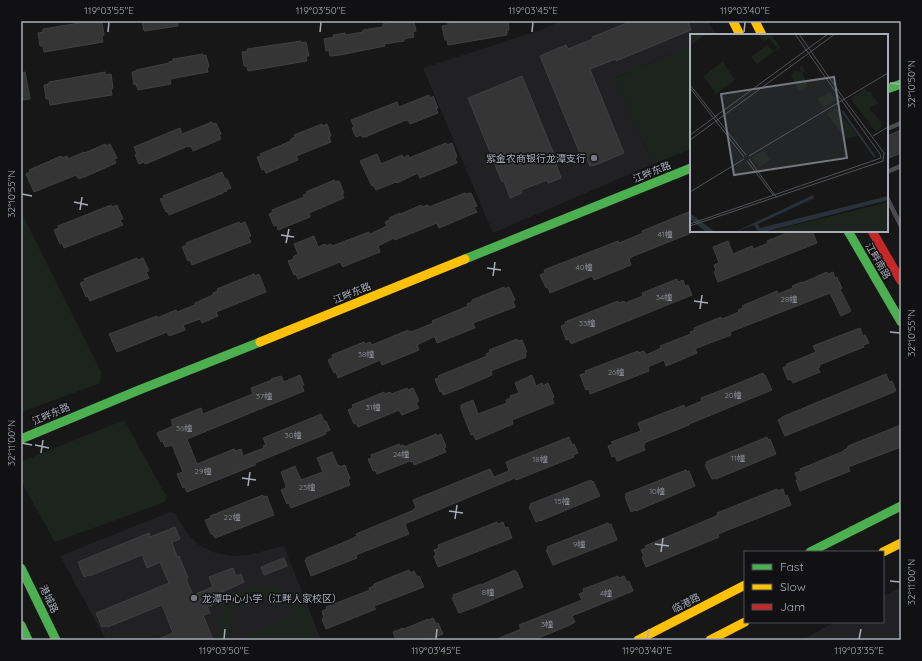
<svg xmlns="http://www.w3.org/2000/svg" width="922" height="661" viewBox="0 0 922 661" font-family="Quicksand,'Noto Sans SC',sans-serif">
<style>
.built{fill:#212123}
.green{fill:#1d241e}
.building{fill:#353536;stroke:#3f4043}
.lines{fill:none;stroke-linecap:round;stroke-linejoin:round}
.lane{stroke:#4b4c50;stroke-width:4.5}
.fast{stroke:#4caf50;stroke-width:9}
.slow{stroke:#ffc107;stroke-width:9}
.jam{stroke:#c62828;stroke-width:9}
.ticks{fill:none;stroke:#a8adb8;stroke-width:1.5}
.poi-dot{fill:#757880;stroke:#111113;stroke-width:1.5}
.labels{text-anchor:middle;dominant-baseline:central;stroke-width:3;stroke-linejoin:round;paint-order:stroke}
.number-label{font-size:8px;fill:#8b8f98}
.poi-label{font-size:10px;fill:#a8adb8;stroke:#111113;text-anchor:end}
.street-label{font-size:10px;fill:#a8adb8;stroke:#111113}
.inset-river{fill:none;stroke:#2a3239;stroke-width:2}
.inset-road{fill:none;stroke:#515357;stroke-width:1}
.view{fill:#757880;fill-opacity:0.15;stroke:#757880;stroke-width:2}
.inset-edge{fill:none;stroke:#a8adb8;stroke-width:2}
.neatline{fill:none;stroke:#a8adb8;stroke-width:1.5}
.ticks-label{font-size:10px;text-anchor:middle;fill:#a8adb8}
</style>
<rect width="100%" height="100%" fill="#171717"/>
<path class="built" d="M561,21h147l8,13 -3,1h-22v10l-76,33 38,86 -160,69 -70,-165 121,-39z
M170,512l5,1 11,19 13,13 14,7 18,4 17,-1 36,-9 37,94h-215l-46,-84z
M901,587v53h-99l33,-18h48v-26z"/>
<path class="green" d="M691,45v104l-38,15 -38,-86z
M21,212l80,160 -1,11 -78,29 -1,-3z
M124,420l42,76 -1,6 -110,40 -34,-61v-17l4,-4z
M262,586c16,0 34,6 43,22 5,10 9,21 13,32h-82l59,-23c-19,-36 -71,-17 -63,23h-13c-4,-29 15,-50 43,-54z"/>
<path class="building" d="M92,21h5v2l5,-1 2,13 -2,1 1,6 -59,10 -1,-6h-3l-2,-13 5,-1v-3l12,-2z
M142,21h36v5l-34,5z
M393,21h21l2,10 -3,1 1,5 -10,2v2l-20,3 1,2 -45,9 -10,1 -1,-6 -3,1 -2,-12 10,-2 -1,-2 12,-2v2l18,-3v-2l20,-3v-3l10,-2z
M461,21h47l1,9h-2v5l-59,10 -1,-5h-2l-3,-14 6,-1v-2z
M632,21h56l3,9 -75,31v-2l-26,10 34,84 -31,13v-1l-3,1 -5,-12 -4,2 -41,-100 26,-11 2,4 25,-10 -1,-2z
M301,41v2l5,-1 3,14h-3l1,5 -59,10 -1,-5h-3l-2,-14 6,-1 -1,-2z
M203,54v2l3,-1 3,12h-2l1,5 -38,7 1,5 -33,6 -2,-6 -2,1 -2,-13 4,-1v-1l33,-7v-1l4,-1v-2z
M25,72l5,27 -9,1v-27z
M105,72v3l6,-1 2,14 -2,1 1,6 -62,10 -1,-6h-3l-2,-14 5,-1v-2z
M522,76l36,88h-2l5,14 -13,5 -1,-3 -26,10 1,3 -12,5 -6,-17 -2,1 -34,-84z
M429,95l1,3 3,-2 5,12h-2l2,5 -28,11 -2,-4 -2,1v-1l-41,17h-3l-1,-2 -5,2 -4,-9 2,-1 -3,-7 46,-18 2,5z
M212,122v2l4,-1 5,11 -2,1 2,4 -28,12 -2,-5 -2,1 -1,-1 -40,17 -3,1 -1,-2 -5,2 -4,-9 2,-1 -3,-7 46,-19 2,6z
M322,124v2l5,-2 4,12 -2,1 2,5 -35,14 2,4 -32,13 -2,-4 -2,1 -5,-13 4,-1 -1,-2 31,-13v-2l4,-2 -1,-2z
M901,130v23l-12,5 -2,-5v-17z
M446,143l1,2 5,-2 5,14 -2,1 2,5 -37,15 -2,-5 -21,10 -1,-1 -20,8 -3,-5 -1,1 -12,-25 17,-7 4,10 21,-9 1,3 5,-3 1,3z
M105,144l1,2 4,-2 7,14 -3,1 2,4 -27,12 -10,4 -3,-4 -42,17 -8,-18 4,-2 -1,-2 32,-14 1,2 5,-2 1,3 16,-7 1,1z
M222,172l3,7h2l4,9 -5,2 1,1 -4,1v1l-54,22 -2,-4 -1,1 -6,-13 4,-1 -1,-2z
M334,180l1,2 4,-1 5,12 -2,1 2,4 -35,15 1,4 -32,13 -1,-5 -3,1 -5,-12 4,-2 -1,-2 32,-13 -1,-2 4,-1 -1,-2z
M465,193l1,1 5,-1 6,13 -3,1 3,5 -38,16 -2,-5 -42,17 -1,-2 -16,8 2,6 -28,11 -9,4 -3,-5 -42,17 -2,-5 -2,1 -6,-14 6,-2 -1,-2 5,-3 -4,-10 20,-8 4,11 7,-3 1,2 5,-2 1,2 37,-14 1,2 17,-8 -2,-4 5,-2 -1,-2 11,-5 1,1 20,-9 1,2 6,-2 1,2z
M111,205l1,2 5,-2 6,14 -3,1 3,5 -59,23 -2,-5 -2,1 -6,-14 5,-2 -1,-2z
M691,211v22l-60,24v1l-2,1 2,6 -37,15 -2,-4 -42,17 -2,-6 -2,1 -6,-13 5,-2 -1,-3 74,-29 1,2 5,-2 19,-8 -1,-2z
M239,222l1,2 5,-2 6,14 -3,1 3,5 -59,23 -2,-5 -2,1 -6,-14 5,-2 -1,-2z
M792,231h20l5,12 -99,39 -4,-10 2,-1 -2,-6 5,-2 -6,-16 15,-6 5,13 19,-8 2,3 14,-6 -1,-2z
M137,258l1,2 5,-2 6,13 -3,1 3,6 -59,23 -2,-5 -2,1 -6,-14 5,-2 -1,-2z
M827,272l1,2 5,-2 2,6 2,-1 5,11 -2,1 11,22 -10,5 -11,-23 -100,39 1,3 -34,13 -2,1 2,4 -14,6 -17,7 -2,-6 -16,7 1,4 -59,23 -1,-5 -3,1 -6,-15 6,-2 -1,-2 53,-20v2l6,-2 2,4 15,-7 -1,-2 31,-12 -1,-2 5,-2 -1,-2 27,-11 1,2 17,-7 -1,-2 5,-2 -1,-2 35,-15 1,3 15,-6 -1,-2 10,-4v1z
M254,274l1,2 4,-2 7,18 -50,20 2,4 -16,7 -2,-4 -17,6 2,5 -16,6 -2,-4 -50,20 -8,-18 48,-18v2l19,-8 1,2 18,-7v-2l18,-8v-2l5,-2 -1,-2z
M677,279l1,3 5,-2 2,6 3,-1 4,10 -121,49 -2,-5 -3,1 -5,-14 5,-2 -1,-2 53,-21 1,2 5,-2 1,2 18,-7 -1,-3z
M504,287v2l5,-2 6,13 -2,1 2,6 -42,16 2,5 -38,15 -2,-6h-2l-16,8 2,5 -37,15 -2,-5 -42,18 -2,-6 -2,1 -6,-13 5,-2 -1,-3 32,-13 1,2 5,-2 2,3 36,-15 1,2 5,-1 19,-8 -1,-2 36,-15 -1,-2 5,-2v-2z
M860,328l3,8 2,-1 4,8 -6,2 1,2 -45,18 1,2 -2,1 2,4 -27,11 -2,-4 -3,1 -5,-12 4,-2v-2l29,-12 -3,-6z
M517,339l1,2 4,-1 5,12 -2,1 1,4 -33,13 -2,1 1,4 -35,15 -14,5 -1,-4 -2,1 -5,-13 4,-1 -1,-2 49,-20 -1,-2 4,-2 -1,-2z
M763,373l1,3 1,-1 7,15 -83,34v1l-45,18 1,2h-2l2,5 -28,11 -2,-5 -3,1 -4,-11 5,-2 -2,-2 30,-11 -3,-8 46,-18 1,3 17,-7 -1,-3 28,-11z
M886,374l3,8 3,-1 4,10h-2v1l-109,44 -7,-16 4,-2v-1z
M300,375l4,10 -2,1 2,5 -117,48 10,25 37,-15 1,2 6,-2 2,7 21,-8 -1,-2 3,-1 -3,-7 58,-24 3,7h2l4,9 -5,2 1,2 -71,29 1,2h-1l-68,27 -2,-5 -2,1 -6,-14 6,-2 -11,-27 -7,2 -2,-6 -2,1 -4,-9 16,-7 -2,-6 30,-12 2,6 17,-7 33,-13 -2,-6 21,-8 -1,-1 10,-3 3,6z
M532,375l4,11 6,-3 1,3 5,-3 6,14 -2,1 2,5 -42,17 1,4 -37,16 -3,-6 -2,1 -10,-26v-4l12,-5 5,14 29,-11 -1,-3 5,-2 -1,-2 9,-3 -4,-10z
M407,388l1,2 5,-2 6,13 -3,2 3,5 -17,7 -3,-5 -41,17 -2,-4 -2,1 -6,-14 5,-2 -1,-3 32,-13 1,2 5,-2 1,2z
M901,425v22l-53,20 2,4 -50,20 -4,-11h2l-3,-7 6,-2 -1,-2 44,-18v-1l4,-2v-2z
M436,434l1,2 4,-2 5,13 -2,1 2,4 -32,13 -1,-4 -2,1 -1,-1 -33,13 -2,-4 -2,1 -5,-12 4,-1 -1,-3 28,-11 1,2 4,-1v2z
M569,437l3,8 2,-1 4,9 -5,2 1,2 -58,23 -1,-2 -108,45 -2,2 4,9 -53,21 1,3 -46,18 -6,-16h2l-1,-2 48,-20h-1l4,-2 -1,-2 58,-24v-1l2,-1 -3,-8 77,-31 4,8 15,-6 -3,-9z
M767,437l1,3 2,-1 6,15 -60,25v-1l-4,1 -7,-14 2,-1 -1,-2z
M332,452l6,14 1,-1v2l6,-2 5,14h-2l2,6 -59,23 -2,-5 -2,1 -6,-14 5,-2 -1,-2h1l-5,-14 14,-6 6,14 22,-8 -6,-14z
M686,470l1,2 2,-1 6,15 -59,25 -1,-1 -4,2 -6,-15 1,-1 -1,-2z
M591,480l1,2 1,-1 7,15 -60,25v-1l-4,2 -7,-15 2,-1 -1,-2z
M777,489l1,2 5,-2 2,7 2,-1 4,10 -73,29 1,3 -73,30 -4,-10 2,-1 -3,-6 5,-2 -1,-2 69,-29 4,-2 -1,-2z
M263,495v2l4,-1 7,19 -59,23 -2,-4h-2l-6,-14 6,-2 -1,-2z
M497,522l1,2 5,-2 2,6 3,-1 4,11 -74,29 -4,-11 2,-1 -2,-5 5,-2 -1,-3z
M608,523l1,2 2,-1 6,16 -64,25 -7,-15 2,-1 -1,-2z
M175,527l5,12 -8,3 5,15 2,-1 9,22 -2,1 7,16 20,-8 -4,-10 24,-9 3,8 5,-2 3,8 -24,11 3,7 -16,7 3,6 -7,2 10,25h-57l17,-7 -11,-28 -54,22 -1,-1 -5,1 -6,-14 73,-30 -9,-21 -13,6 -5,-13 -53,21 -1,-1 -4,2 -6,-15 71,-29 1,4z
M284,558l3,8 -23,9 -3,-8z
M409,570l1,3 4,-2 3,6 2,-1 5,11 -50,19 2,3 -50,20 -4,-10 2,-1 -2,-7 5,-2 -1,-2 44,-17 -1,-2 5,-2v-2z
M515,570l1,2h1l6,15 -45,19 -19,7 -7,-15 2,-1 -1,-2 28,-11v1z
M618,576l1,2 5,-2 3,6 2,-1 4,10 -61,25 3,6 -5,3 -36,15h-39l26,-11 -2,-4 63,-25 -3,-6 5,-2 -1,-3z
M433,618l3,6 2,-1 5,11 -15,6h-32l-3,-8 10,-4 1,1 24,-10v1z"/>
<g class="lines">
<path class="lane" d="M887,129l14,-6
M887,172l14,-6
M887,198l14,28"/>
<path class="fast" d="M887,89l14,-5
M848,231l53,91
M465,259l226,-91
M21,439l118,-49 121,-48
M810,552l91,-46
M21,568l35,72
M21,625l7,15"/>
<path class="slow" d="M733,21l7,14
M755,21l7,14
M260,342l205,-83
M883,552l18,-9
M638,640l107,-55
M710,640l35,-18"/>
<path class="jam" d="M872,231l29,50"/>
</g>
<path class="ticks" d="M108,32l1,-10M320,32l1,-10M532,32l1,-10M744,32l1,-10M890,83l10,1M22,194l10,2M74,202l14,3M80,210l2,-13M281,235l13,2M286,243l3,-14M487,268l14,2M493,276l2,-14M694,301l14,2M700,309l2,-14M890,332l10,1M22,443l10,2M35,445l14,3M41,453l2,-13M242,478l14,2M248,486l2,-14M449,511l14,2M455,519l2,-14M655,544l14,2M661,552l2,-14M890,581l10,1M224,639l1,-10M436,639l1,-10M647,639l2,-10M859,639l2,-10"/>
<g class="poi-dot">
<circle cx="594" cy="158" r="4"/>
<circle cx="194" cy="598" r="4"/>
</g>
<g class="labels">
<g class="number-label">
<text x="665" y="234">41幢</text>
<text x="584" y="267">40幢</text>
<text x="664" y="297">34幢</text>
<text x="789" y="299">28幢</text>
<text x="587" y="323">33幢</text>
<text x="366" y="354">38幢</text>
<text x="616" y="372">26幢</text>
<text x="733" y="395">20幢</text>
<text x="264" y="396">37幢</text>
<text x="373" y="407">31幢</text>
<text x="184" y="428">36幢</text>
<text x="293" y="435">30幢</text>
<text x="401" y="454">24幢</text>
<text x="738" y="458">11幢</text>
<text x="540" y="459">18幢</text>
<text x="203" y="471">29幢</text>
<text x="307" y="487">23幢</text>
<text x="657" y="491">10幢</text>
<text x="562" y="501">15幢</text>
<text x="232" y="517">22幢</text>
<text x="579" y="544">9幢</text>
<text x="488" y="592">8幢</text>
<text x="606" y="593">4幢</text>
<text x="547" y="624">3幢</text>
</g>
<g class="poi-label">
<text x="586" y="158">紫金农商银行龙潭支行</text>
<text x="202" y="598" text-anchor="start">龙潭中心小学（江畔人家校区）</text>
</g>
<g class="street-label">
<text transform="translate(652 172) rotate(-22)">江畔东路</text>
<text transform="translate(878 261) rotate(60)">江畔南路</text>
<text transform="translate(352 293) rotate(-22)">江畔东路</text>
<text transform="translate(51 414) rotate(-23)">江畔东路</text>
<text transform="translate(49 599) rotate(64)">港城路</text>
<text transform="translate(686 603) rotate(-27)">临港路</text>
</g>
</g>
<g transform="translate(690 34)">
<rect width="198" height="198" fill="#171717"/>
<path d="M0,0h16l-16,12zM72,0h9l9,13 -23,17 -6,-7 16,-12 6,6 4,-3 -8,-10 -5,4 -4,-6zM33,28l12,18 -19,14 -13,-18zM112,32l3,5 -3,2 6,12 -6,6 -4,-2 -7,-13 4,-6 7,2 -3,-5zM175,55l2,3 3,-1 8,12 -9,5 13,15 -1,4 -5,5 -25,-33zM140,58l6,8 -12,8 -7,-9zM146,74l17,21 5,7 -12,3 -19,-25zM74,116l6,10 -11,7 -7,-9zM198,168v30h-121l102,-25z" fill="#1d241e"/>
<path d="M123,161l1,3 -56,26 2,4 128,-32v4l-124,32h-6l-4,-7 -19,7zM0,179l25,19h-9l-16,-13z" fill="#2a3239"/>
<path class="inset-river" d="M152,77l33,46"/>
<path class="inset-road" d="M105,0l47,67M109,0l45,65M0,51l56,70M0,54l54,69M0,101l138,-101M183,102l15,-9M0,106l145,-106M59,122l139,-83M59,125l28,39M57,127l26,34M0,158l54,-33M0,190l191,-66 -1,-4 -38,-53M0,192l193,-65 1,-8 -40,-54"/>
<path class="view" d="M144,43l13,81 -113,17 -13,-81z"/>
<rect width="198" height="198" class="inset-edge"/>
</g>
<rect width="922" height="661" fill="none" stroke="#111113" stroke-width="44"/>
<rect x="744" y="551" width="140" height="72" fill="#111113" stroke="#4d4f55"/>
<rect x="752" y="564" width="20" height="6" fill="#4caf50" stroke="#4d4f55"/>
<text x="780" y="571" font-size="12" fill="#a8adb8">Fast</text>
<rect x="752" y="584" width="20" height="6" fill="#ffc107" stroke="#4d4f55"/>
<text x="780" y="591" font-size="12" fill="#a8adb8">Slow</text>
<rect x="752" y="604" width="20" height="6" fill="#c62828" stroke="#4d4f55"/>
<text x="780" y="611" font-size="12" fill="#a8adb8">Jam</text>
<rect x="22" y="22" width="878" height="617" class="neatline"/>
<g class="ticks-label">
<text x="109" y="14">119°03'55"E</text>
<text x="321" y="14">119°03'50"E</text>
<text x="533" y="14">119°03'45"E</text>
<text x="745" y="14">119°03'40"E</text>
<text transform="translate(911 84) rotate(-90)" y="4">32°10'50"N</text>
<text transform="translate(11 194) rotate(-90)" y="4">32°10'55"N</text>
<text transform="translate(911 333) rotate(-90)" y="4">32°10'55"N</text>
<text transform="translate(11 443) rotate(-90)" y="4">32°11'00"N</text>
<text transform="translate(911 582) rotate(-90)" y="4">32°11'00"N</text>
<text x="224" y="654">119°03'50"E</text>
<text x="436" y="654">119°03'45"E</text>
<text x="647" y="654">119°03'40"E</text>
<text x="859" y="654">119°03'35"E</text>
</g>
</svg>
